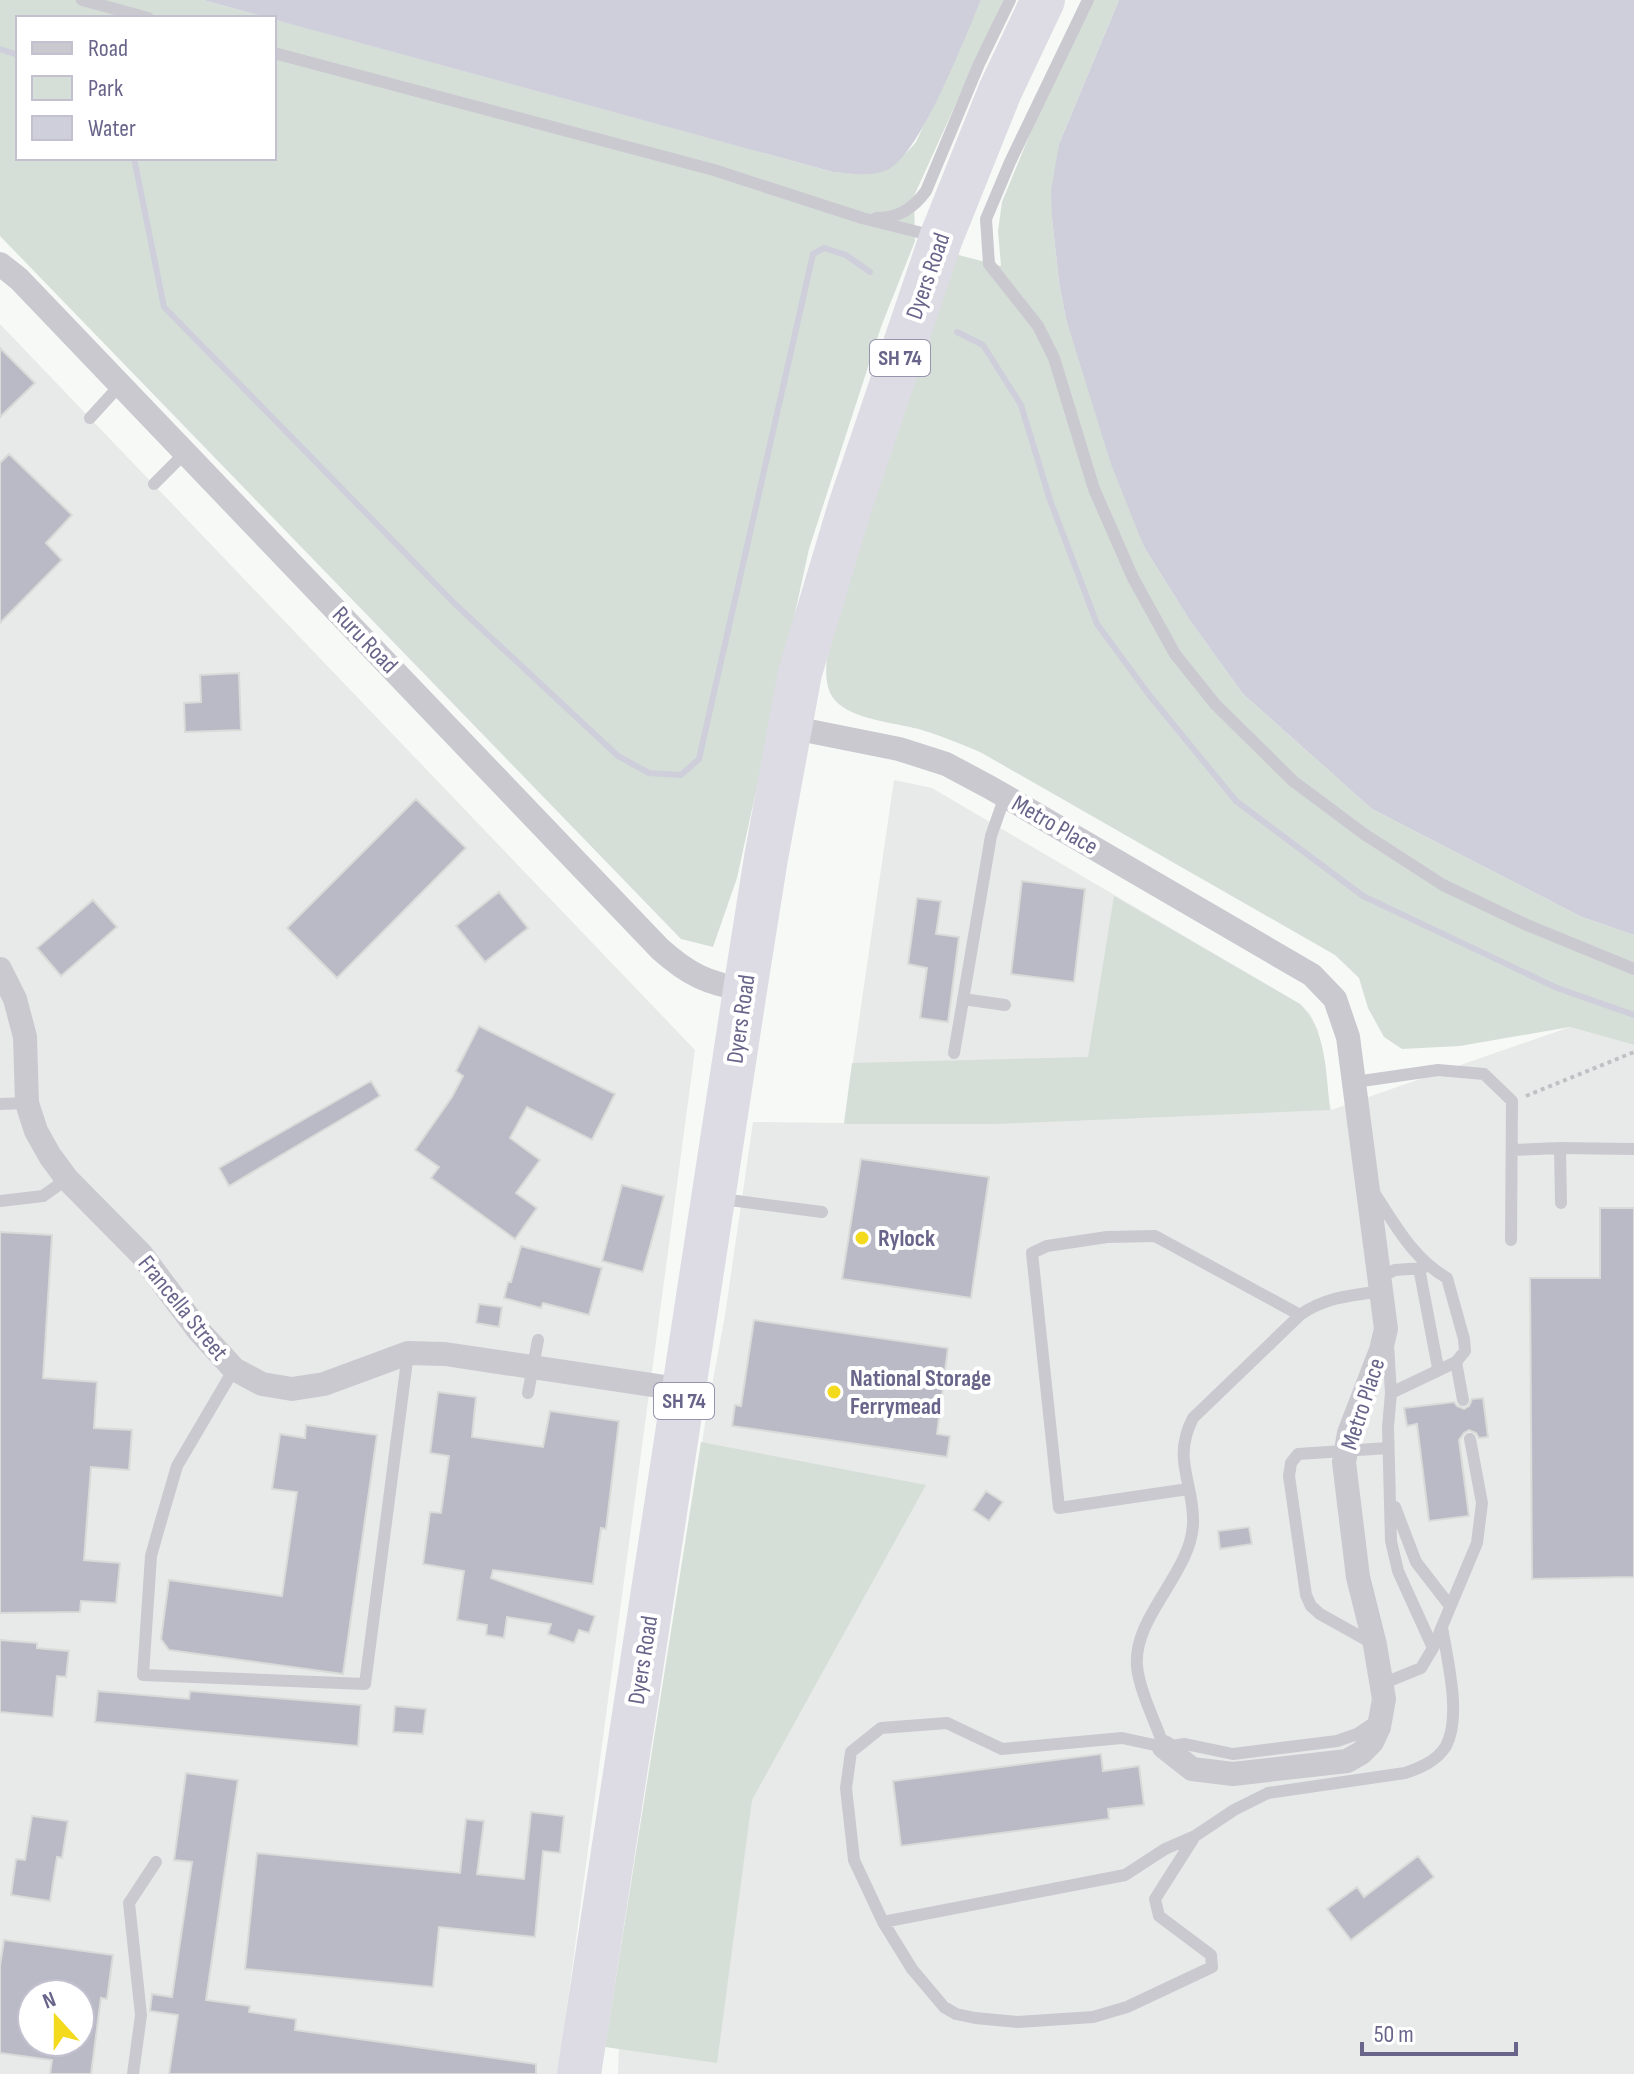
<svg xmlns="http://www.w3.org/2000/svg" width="1634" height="2074" viewBox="0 0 1634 2074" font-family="'Sofia Sans Condensed',sans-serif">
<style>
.built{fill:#e8eae9;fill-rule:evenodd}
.green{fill:#d5dfd8}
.water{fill:#cecfda}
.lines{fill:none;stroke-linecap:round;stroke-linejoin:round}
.stream{stroke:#cecfda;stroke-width:6}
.building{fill:#babac6;stroke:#d9dbd8;stroke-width:2;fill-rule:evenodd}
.path{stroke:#c1c0c5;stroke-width:4;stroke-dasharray:4 4;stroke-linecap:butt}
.lane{stroke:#cac9d0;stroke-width:12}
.street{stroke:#cac9d0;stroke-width:24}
.highway{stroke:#dddce4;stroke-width:44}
.poi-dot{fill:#f3da1c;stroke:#fff;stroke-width:3}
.labels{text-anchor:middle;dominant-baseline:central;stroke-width:8;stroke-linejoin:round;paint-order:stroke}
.shield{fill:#fff;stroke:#9693ad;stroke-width:2}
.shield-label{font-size:22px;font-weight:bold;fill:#69658a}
.street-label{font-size:24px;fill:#69658a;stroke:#fff}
.poi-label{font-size:24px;font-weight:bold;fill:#69658a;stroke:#fff;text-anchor:start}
</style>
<rect width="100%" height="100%" fill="#f7f9f6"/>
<path class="built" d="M0,324l695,726 -137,1024h-558zM32,1994h48v48h-48z
M894,780l38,8 368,216 10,10 8,16 13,80 239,-83 64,18v1029h-1016l2,-64 85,-587 20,-108 28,-193 91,1z"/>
<path class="green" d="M0,0h203l66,18h-251v140h256v-139l559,153c41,4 56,2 83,-30l65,-142h22l-89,196 1,45 -34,86 -72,222 -72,329 -24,69 -32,-8 -681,-703z
M1091,0h28l-60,144 -7,74 7,64 7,37 78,228 47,75 52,72 129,115 210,108 52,18v110l-64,-18 -110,19 -58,3 -18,-12 -16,-29 -9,-30 -24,-23 -355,-203c-19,-8 -39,-16 -58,-22 -26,-8 -83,-10 -93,-40 -6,-17 -1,-38 2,-55l120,-382 50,13 -3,-35 4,-29 46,-112z
M1114,896l186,108c27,26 26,71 30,106l-333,14h-153l8,-61 236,-6z
M701,1442l225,43 -174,315 -35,263 -112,-16z"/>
<path class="water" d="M203,0h778c-16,37 -60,152 -92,169 -16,8 -38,5 -56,3z
M1119,0h515v935l-52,-18 -210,-108 -129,-115 -52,-72 -47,-75 -33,-83 -45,-145 -7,-37 -7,-64 -1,-27 8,-47z"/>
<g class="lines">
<path class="stream" d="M0,49l18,6
M134,158l30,149 291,297 163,152 31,17 32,2 18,-16 114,-505 11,-6 22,7 24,17
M957,332l26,13 38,60 29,95 47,124 53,72 86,105 127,95 194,92 77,27"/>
</g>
<path class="building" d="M0,348l35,35 -35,34z
M9,454l63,61 -26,28 16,17 -62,63v-160z
M239,673l2,57 -56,2 -1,-29 17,-1 -1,-27z
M416,799l50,49 -129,130 -50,-50z
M1022,881l63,8 -11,93 -63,-8z
M499,892l29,36 -43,34 -29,-36z
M917,898l24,3 -5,33 23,3 -11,85 -28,-4 7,-50 -19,-4z
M93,900l24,27 -56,49 -24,-28z
M479,1026l136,68 -23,46 -65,-33 -17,31 30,22 -24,33 21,15 -22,31 -84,-61 8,-11 -24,-17 37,-53 11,-21 -7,-5z
M371,1081l9,15 -11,7 -140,83 -10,-18z
M861,1159l128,18 -18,121 -129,-19z
M622,1185l42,11 -21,76 -41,-11z
M1600,1208h34v369l-102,2 -2,-301h70z
M0,1232l52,3 -9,143 54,4 -3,46 38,2 -3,40 -38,-3 -7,93 36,3 -4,40 -35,-2 -1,11 -80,1z
M521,1246l81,22 -13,47 -46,-12 -2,5 -37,-10 4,-16h3z
M479,1304l23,3 -3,20 -23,-4z
M754,1320l194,28 -11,86 13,2 -3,21 -215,-31 3,-21 6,1z
M438,1392l38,5 -4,40 71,10 7,-36 69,10 -13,108 -5,-1 -8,56 -100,-14 -2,8 104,38 -6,17 -10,-3 -5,13 -26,-9 3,-10 -44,-7 -3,21 -18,-3 1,-10 -30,-5 7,-49 -41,-7 7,-52 11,1 8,-57 -19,-3z
M1483,1398l5,39 -9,1 -3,-5 -7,-3 -5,3 -5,7 10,76 -40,5 -12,-97 -10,2 -3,-18 50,-6 3,4 7,3 5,-3 3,-7z
M306,1425l71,10 -34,239 -174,-24 -8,-11 8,-59 113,16 15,-104 -25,-3 8,-55 25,4z
M986,1491l17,11 -14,19 -16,-11z
M1249,1527l3,17 -32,5 -2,-18z
M0,1640l37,3v5l32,3 -3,26 -9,-1 -4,41 -53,-5z
M98,1691l91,8 1,-8 171,14 -3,41 -263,-24z
M395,1706l31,3 -3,25 -30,-2z
M1101,1754l2,17 36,-5 5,39 -36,4 1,10 -208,27 -8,-65z
M186,1773l52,7 -32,220 44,6 -1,6 47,7 -1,11 241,34v10h-367l9,-59 -28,-4 2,-17 20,3 20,-135 -18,-2z
M531,1812l33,4 -4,37 -17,-2 -8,86 -96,-10 -6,60 -188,-18 12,-116 203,20 6,-54 18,2 -7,53 47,5z
M32,1816l36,5 -6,37 -5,-1 -7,44 -39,-6 5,-36 9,1z
M1418,1856l16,21 -83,63 -24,-31 30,-22 7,10z
M4,1940l109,15 -6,44 -6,-1 -10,76h-41l2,-14 -52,-7v-87zM32,1994h48v48h-48z"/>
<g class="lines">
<path class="path" d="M1526,1096l108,-44"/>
<path class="lane" d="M82,0l66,18
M1088,0l-78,162 -24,57 3,45 49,62 16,32 40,131 39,89 42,76 40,50 78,77 71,53 79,51 84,40 107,44
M274,53l440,117 148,48 72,18
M876,218c22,0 37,-9 50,-27l53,-127 31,-64
M90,418l31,-34
M154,484l32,-32
M963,999l42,6
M954,1053l37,-217 14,-40
M1355,1082l83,-12 46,4 28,27 -1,139
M0,1104l27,-1
M1512,1150l48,-2
M1373,1191c21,32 40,68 74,87l17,61 1,12 -9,11 -65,31
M722,1199l100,13
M0,1201l43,-5 24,-17
M1561,1203l-1,-55 74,1
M1419,1268l19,100
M1380,1277l15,-7 28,-2
M1388,1344l3,49 -3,34 3,114 7,30 35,77
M1456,1362l7,38
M234,1369l-57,97 -19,65 -7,25 -8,119 222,9 43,-331
M528,1393l10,-53
M1188,1489l-129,19 -27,-255 15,-7 60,-9 48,-1 145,79
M1395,1507l21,55 34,44
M1372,1643l-52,-29 -9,-8 -5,-11 -17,-119 2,-13 7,-9 90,-6
M1382,1684l39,-16 12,-20 44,-105 5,-40 -12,-64
M1164,1747c-8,-24 -25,-57 -27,-81 -4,-49 53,-92 56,-141 2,-42 -22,-64 0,-107l107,-103c25,-18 53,-20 82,-24
M1195,1836l-40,63 4,17 52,39 1,12 -85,40 -34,10 -75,5 -43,-4 -19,-4 -12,-7 -32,-38 -29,-47 -29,-62 -8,-72 5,-36 30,-24 66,-5 55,26 120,-11 42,9 21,-3 48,10 104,-13 20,-7 15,-10 5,-7
M883,1922l242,-47 40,-26 30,-13 39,-26 34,-17 137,-20c15,-5 32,-12 41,-27 16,-30 1,-87 -4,-119
M133,2074l8,-59 -12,-112 27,-41"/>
<path class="street" d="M0,264l19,15 641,670c29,26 47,34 85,41
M789,727l110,22 47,15 45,24 321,187 23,24 13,38 38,292 -5,21 -32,83 -5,29 14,115 17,68 9,54 -5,28 -7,15 -11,11 -14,8 -114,13 -41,-5 -28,-22
M0,969l15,30 10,38 2,66 9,28 14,25 17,23 74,75 57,76 36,39 28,15 30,5 32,-5 84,-31 37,1 240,36"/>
<path class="highway" d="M579,2074l166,-1084 21,-132 34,-185 50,-167 91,-268 59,-147 43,-91"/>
</g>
<g class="poi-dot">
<circle cx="862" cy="1238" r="8"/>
<circle cx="834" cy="1392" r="8"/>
</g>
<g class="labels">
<g class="shield">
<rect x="870" y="340" width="60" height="36" rx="6"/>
<rect x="654" y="1383" width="60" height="36" rx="6"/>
</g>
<g class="shield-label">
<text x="900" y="358">SH 74</text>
<text x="684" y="1401">SH 74</text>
</g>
<g class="street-label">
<text transform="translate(928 276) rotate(-71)">Dyers Road</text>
<text transform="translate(365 640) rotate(46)">Ruru Road</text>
<text transform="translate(1055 825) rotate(30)">Metro Place</text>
<text transform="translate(741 1019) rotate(-82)">Dyers Road</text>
<text transform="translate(183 1308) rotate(51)">Francella Street</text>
<text transform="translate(1363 1404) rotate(-72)">Metro Place</text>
<text transform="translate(643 1660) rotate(-81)">Dyers Road</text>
</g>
<g class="poi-label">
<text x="878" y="1238">Rylock</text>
<text x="850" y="1378">National Storage<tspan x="850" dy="28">Ferrymead</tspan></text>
</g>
</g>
<rect x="16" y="16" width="260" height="144" fill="#ffffff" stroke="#c3c1d0" stroke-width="2"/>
<rect x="32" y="42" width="40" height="12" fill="#cac9d0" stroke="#c3c1d0" stroke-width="2"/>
<text x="88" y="56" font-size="24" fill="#69658a">Road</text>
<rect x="32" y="76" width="40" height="24" fill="#d5dfd8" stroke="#c3c1d0" stroke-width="2"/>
<text x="88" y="96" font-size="24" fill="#69658a">Park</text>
<rect x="32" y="116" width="40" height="24" fill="#cecfda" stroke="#c3c1d0" stroke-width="2"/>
<text x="88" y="136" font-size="24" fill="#69658a">Water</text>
<g transform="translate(56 2018) rotate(339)"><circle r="38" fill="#ffffff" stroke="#c3c1d0" stroke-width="2"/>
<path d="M0-6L14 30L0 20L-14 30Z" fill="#f3da1c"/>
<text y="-12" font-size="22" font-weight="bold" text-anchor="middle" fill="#69658a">N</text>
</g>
<path d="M1362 2042v12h154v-12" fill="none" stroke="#69658a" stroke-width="4"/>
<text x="1374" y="2042" font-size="24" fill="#69658a" stroke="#ffffff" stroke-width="6" paint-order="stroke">50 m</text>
</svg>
